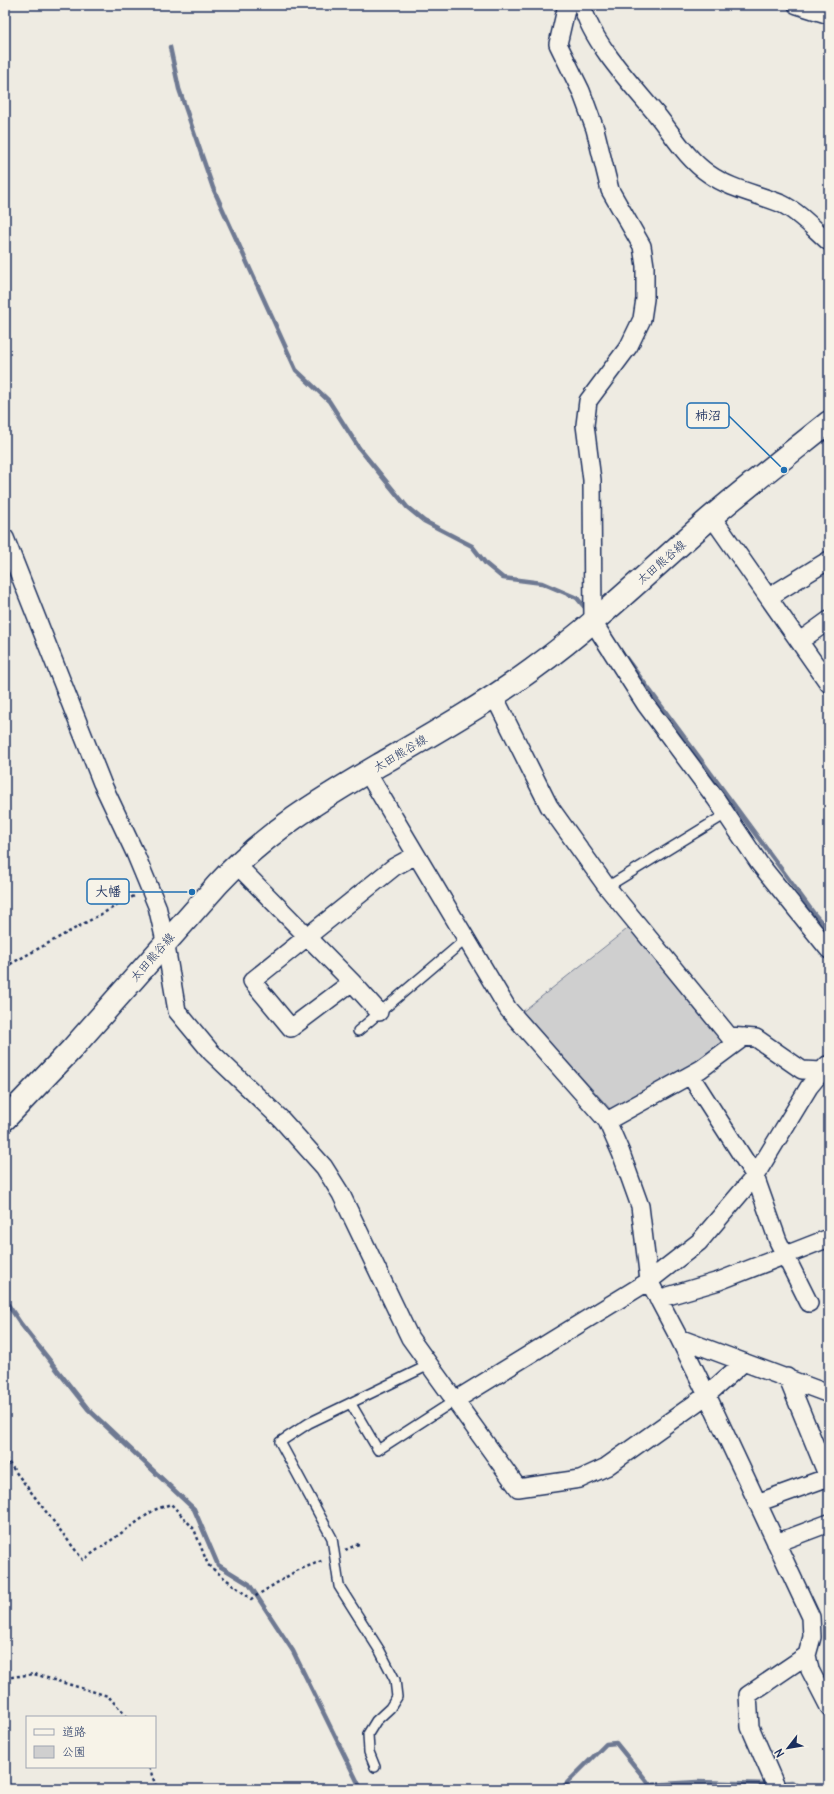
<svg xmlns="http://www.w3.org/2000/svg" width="834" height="1794" viewBox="0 0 834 1794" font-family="Delius,'Klee One',sans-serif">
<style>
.green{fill:#cfcfcf;stroke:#757f96}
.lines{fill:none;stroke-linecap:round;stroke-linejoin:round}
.stream{stroke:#6e7992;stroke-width:4.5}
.lane-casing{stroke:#1b2f5e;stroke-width:12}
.street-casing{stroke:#1b2f5e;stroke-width:20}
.secondary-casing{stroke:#1b2f5e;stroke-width:25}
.path{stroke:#1b2f5e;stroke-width:2.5;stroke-dasharray:3 3;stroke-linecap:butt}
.lane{stroke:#f7f3e8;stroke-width:9}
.street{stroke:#f7f3e8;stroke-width:17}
.secondary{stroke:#f7f3e8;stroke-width:22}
.labels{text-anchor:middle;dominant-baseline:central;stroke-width:3;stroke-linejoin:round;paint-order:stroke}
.street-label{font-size:12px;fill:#1b2f5e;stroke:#f7f3e8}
.leader{fill:none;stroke:#1f6fb2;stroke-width:1.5}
.callout-dot{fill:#1f6fb2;stroke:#f7f3e8;stroke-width:1.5}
.callout{fill:#f7f3e8;stroke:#1f6fb2;stroke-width:1.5}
.callout-label{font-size:13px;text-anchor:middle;font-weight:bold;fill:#1b2f5e}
</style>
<rect width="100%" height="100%" fill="#eeebe2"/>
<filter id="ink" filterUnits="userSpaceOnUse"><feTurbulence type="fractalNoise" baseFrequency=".025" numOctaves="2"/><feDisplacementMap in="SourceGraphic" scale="8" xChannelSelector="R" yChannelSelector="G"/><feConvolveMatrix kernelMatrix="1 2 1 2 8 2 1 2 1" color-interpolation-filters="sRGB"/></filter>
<g filter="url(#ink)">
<path class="green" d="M631,926l98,116 -38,26 -78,44 -91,-100z"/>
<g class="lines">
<path class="stream" d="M170,47l9,42 34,99 83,182 33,31 30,47 48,59 17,14 48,25 14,18 17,14 39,5 35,15 10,12
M626,658l189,257 14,16
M5,1300l16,24 67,85 106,100 24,56 31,19 44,67 68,138
M778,1783l14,-1 9,7
M561,1789l45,-45 10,-1 34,42 47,-3 73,2"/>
<g class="lane-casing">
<path id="lane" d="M607,887l119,-73
M358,1031l108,-92
M351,1404l27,46 76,-49
M375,1767l-6,-15 -1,-18 8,-13 14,-13 7,-11 -2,-17 -15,-29 -41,-65 -7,-48 -52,-96 29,-19 120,-58"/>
</g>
<g class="street-casing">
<path id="street" d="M567,5l-9,39 23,47 14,38 15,61 32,56 3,20v33l-3,20 -13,27 -41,55 -3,24 7,55 1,142 53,83 70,94 43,64 70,87
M582,5c10,38 50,80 75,110 16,20 30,44 52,59 21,15 49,20 73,30 17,8 33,26 47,38
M797,5l32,10
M712,517l117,167
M5,538l97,245 33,70 22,53 8,35 12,70 34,41 70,67 43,48 17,27 69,144 108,150 62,-9 26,-12 101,-72 37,-33
M769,597l60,-37
M800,641l29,-21
M494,696l55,110 58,81 122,149 27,2 46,32 20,1
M367,772l141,237 99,112 14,32 19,53 9,75 30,57 28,57 104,222 1,20 -5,18 3,15 19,37
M236,864l116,118 -61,46 -39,-47 142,-114 22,-12
M352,982l27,30
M690,1075l65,101 23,65 31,62
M607,1121l94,-52 43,-32
M658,1299l61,-18 110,-43
M679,1338l150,56
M787,1377l41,100
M454,1401l195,-120 50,-39 56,-66 54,-89 18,-22
M757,1503l72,-26
M776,1543l53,-20
M777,1789l-27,-62 -2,-32 59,-40"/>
</g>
<g class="secondary-casing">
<path id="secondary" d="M5,1119l66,-69 147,-166c48,-52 100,-83 161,-119 52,-30 105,-60 154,-96 62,-45 118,-99 176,-150 39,-33 80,-65 120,-97"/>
</g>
<path class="path" d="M5,967l131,-72
M5,1458l78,102 71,-50 17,-6 23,25 14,36 43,34 45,-28 28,-11
M345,1550l16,-7
M5,1678l29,-4 74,22 19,21
M149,1767l8,22"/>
<use href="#lane" class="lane"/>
<use href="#street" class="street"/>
<use href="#secondary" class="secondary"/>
</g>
</g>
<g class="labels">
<g class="street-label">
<text transform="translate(661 562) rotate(-41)">太田熊谷線</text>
<text transform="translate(400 753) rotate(-31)">太田熊谷線</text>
<text transform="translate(152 957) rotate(-49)">太田熊谷線</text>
</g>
</g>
<path class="leader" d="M784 470L729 416M192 892L129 892"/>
<g class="callout-dot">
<circle cx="784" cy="470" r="4"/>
<circle cx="192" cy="892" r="4"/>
</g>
<g class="callout">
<rect x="687" y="403" width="42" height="25" rx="4"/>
<rect x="87" y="879" width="42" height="25" rx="4"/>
</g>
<g class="callout-label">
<text x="708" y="420">柿沼</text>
<text x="108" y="896">大幡</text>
</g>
<rect width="834" height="1794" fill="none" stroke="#f7f3e8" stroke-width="20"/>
<rect x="10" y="10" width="814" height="1774" fill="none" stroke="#1b2f5e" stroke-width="1.5" filter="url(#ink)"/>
<rect x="26" y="1716" width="130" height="52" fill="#f7f3e8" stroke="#9fa5b1"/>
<rect x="34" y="1729" width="20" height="6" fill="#f7f3e8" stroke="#9fa5b1"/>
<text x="62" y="1736" font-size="12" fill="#1b2f5e">道路</text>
<rect x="34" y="1746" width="20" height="12" fill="#cfcfcf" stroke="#9fa5b1"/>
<text x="62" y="1756" font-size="12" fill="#1b2f5e">公園</text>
<g transform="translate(788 1748) rotate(239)" stroke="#f7f3e8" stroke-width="3" paint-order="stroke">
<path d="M0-3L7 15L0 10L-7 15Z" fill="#1b2f5e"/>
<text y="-6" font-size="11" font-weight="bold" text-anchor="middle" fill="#1b2f5e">N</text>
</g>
</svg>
